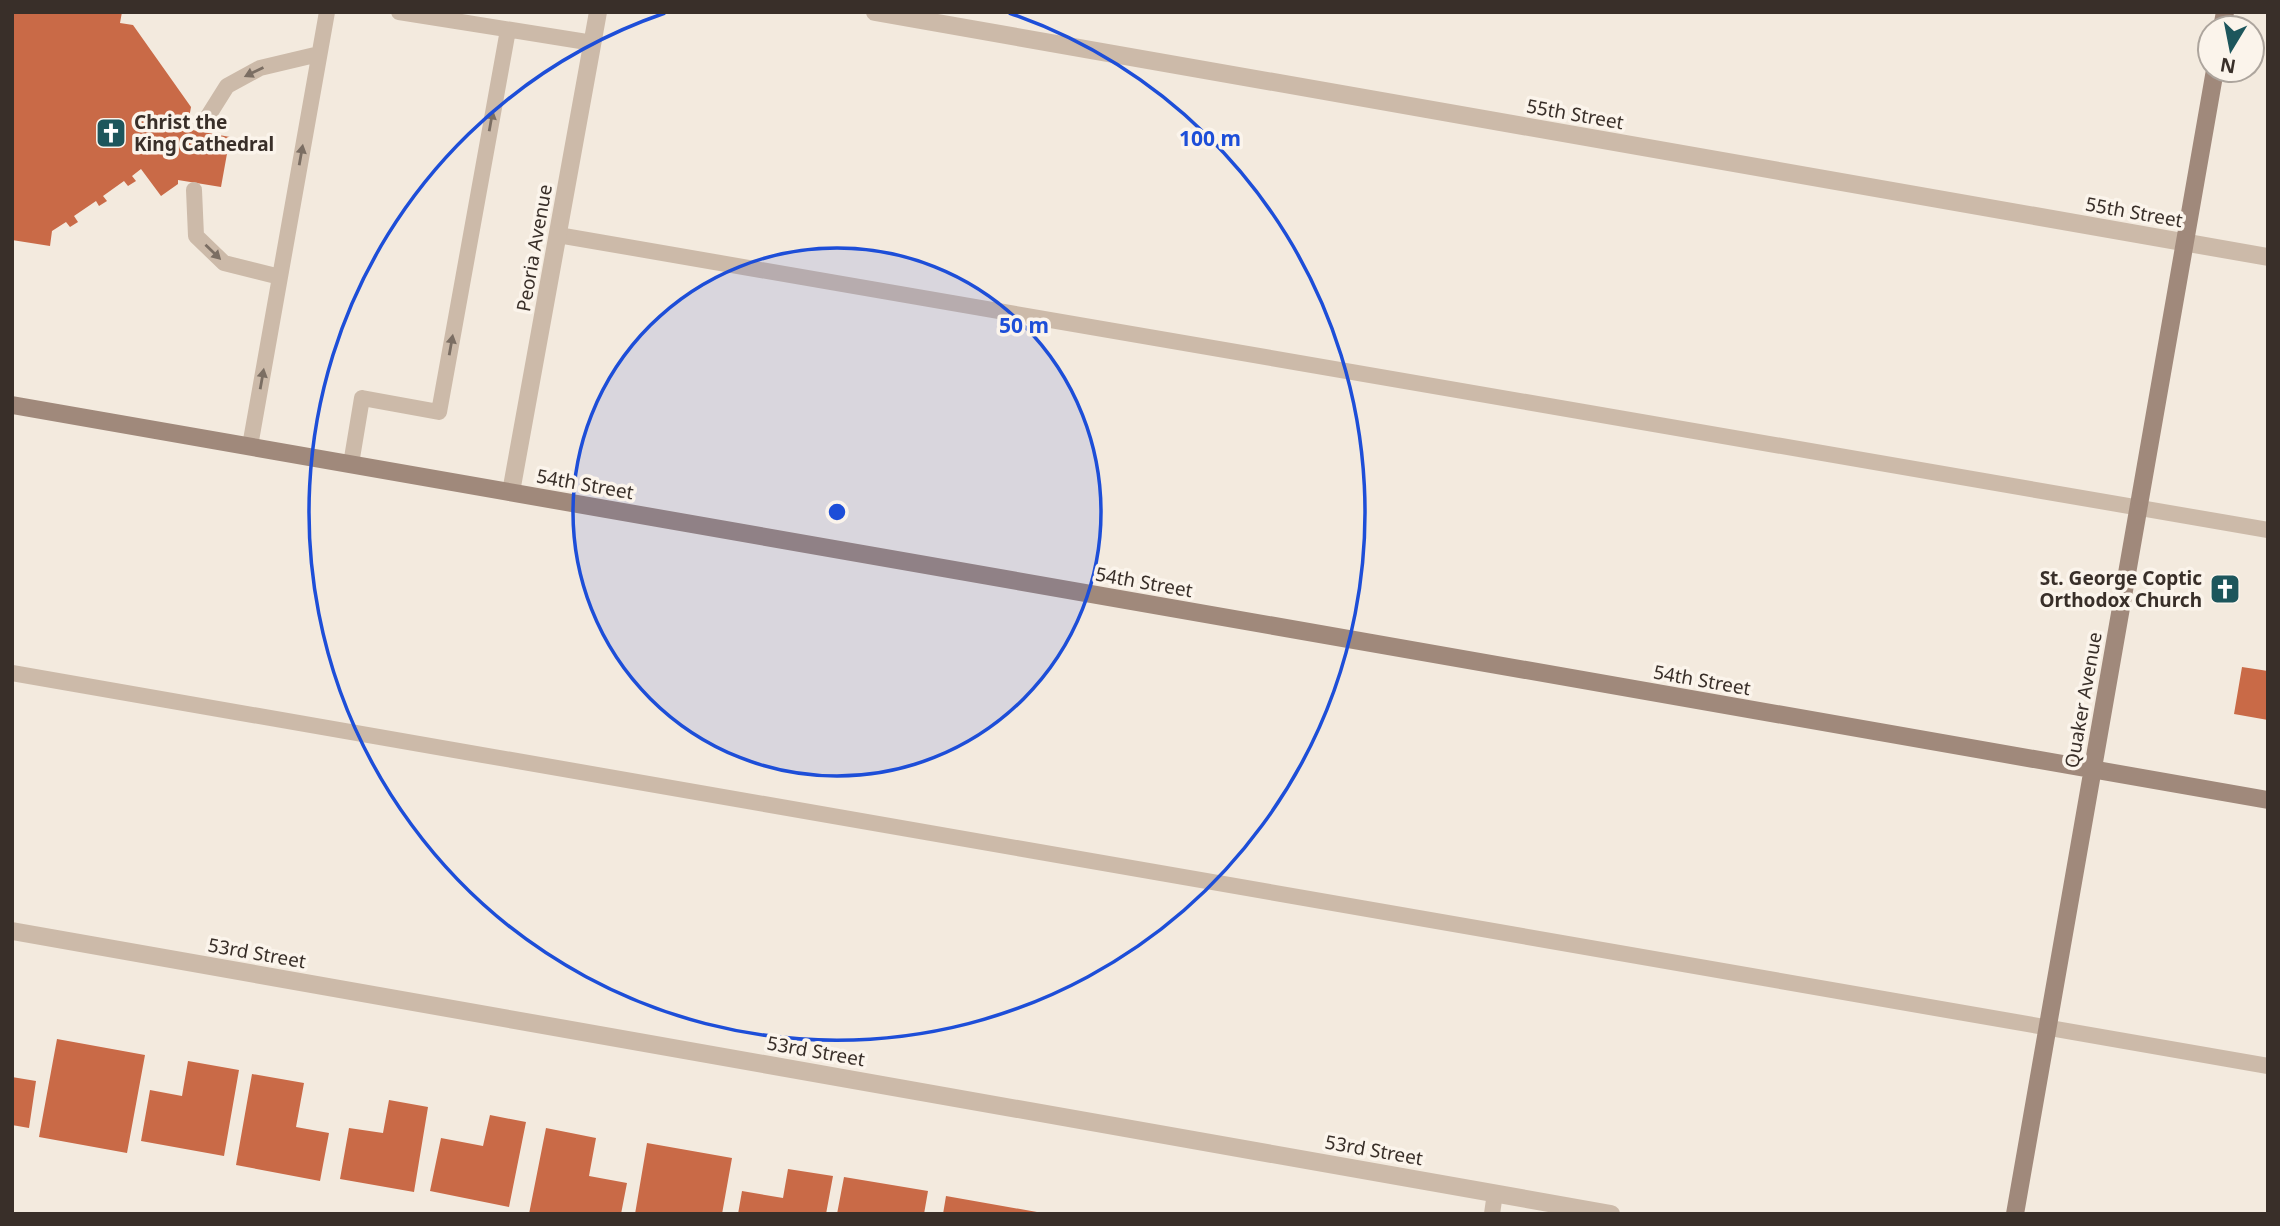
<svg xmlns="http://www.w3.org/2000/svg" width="2280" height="1226" viewBox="0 0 2280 1226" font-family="'Noto Sans',sans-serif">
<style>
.building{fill:#c96a47}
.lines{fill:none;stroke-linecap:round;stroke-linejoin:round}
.lane{stroke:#ccbaa9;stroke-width:16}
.street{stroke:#ccbaa9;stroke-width:18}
.secondary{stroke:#a0897b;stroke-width:18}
.oneway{fill:#7b6e63}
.ring{fill:none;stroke:#1d4ed8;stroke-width:3.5}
.labels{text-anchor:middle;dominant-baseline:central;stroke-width:7;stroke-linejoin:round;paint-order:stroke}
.street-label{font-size:19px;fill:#392f29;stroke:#fbf4eb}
.poi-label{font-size:19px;font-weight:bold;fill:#392f29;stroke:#fbf4eb;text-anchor:start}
.centre{fill:#1d4ed8;stroke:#fbf4eb;stroke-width:3.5}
.ring-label{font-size:21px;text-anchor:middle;font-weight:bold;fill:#1d4ed8;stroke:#fbf4eb;stroke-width:7;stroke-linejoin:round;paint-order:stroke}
</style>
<rect width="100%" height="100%" fill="#f3eade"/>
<path class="building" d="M12,12h110l-2,11 13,2 58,82 -4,22 43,8 -9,50 -43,-7v4l-17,12 -20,-27 -9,7 4,5 -8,5 -4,-5 -21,15 4,5 -8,5 -3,-5 -22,15 4,6 -8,5 -4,-5 -14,9 -2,15 -38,-6z
M2242,667l26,4v49l-34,-6z
M57,1039l88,16 -18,98 -88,-16z
M188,1061l51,9 -15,86 -83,-15 9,-51 32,6z
M252,1074l52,9 -8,44 33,6 -9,48 -84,-16z
M12,1077l24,4 -7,47 -17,-3z
M389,1100l39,7 -14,85 -74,-13 9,-51 34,5z
M490,1115l36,7 -17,85 -79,-16 11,-53 42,8z
M546,1128l50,10 -7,38 38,7 -6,31h-92z
M647,1143l85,15 -10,56h-87z
M788,1169l45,7 -7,38h-88l4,-23 41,7z
M844,1177l84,14 -4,23h-87z
M946,1196l91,16v2h-94z"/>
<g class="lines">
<path class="lane" d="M399,12l194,31
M205,121l22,-35 33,-18 59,-14
M194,190l2,46 28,27 56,14
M558,235l1710,295
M250,446l77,-434
M351,464l11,-66 77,14 69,-382
M12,673l2256,393
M1492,1214l3,-21"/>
<path class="street" d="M875,12l1393,245
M511,492l87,-480
M12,931l1599,283"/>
<path class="secondary" d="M2222,28l3,-16
M12,405l2256,395
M2015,1214l200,-1144"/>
</g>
<defs><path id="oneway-solid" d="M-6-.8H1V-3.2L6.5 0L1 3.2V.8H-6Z" transform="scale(1.75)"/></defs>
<g class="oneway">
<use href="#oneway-solid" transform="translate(254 72) rotate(154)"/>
<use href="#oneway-solid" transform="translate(491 121) rotate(-80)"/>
<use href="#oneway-solid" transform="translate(301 155) rotate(-80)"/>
<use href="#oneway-solid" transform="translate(213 252) rotate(44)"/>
<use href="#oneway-solid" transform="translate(451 345) rotate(-80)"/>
<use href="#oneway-solid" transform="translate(262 379) rotate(-80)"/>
</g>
<circle cx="837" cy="512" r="264" fill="#1d4ed8" fill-opacity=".12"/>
<g class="ring">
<circle cx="837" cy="512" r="264"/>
<path d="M1009 13A528 528 0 1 1 665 13"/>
</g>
<defs>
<g id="church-square" transform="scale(1.575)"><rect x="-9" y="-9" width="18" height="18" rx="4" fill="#1d565c" stroke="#fbf4eb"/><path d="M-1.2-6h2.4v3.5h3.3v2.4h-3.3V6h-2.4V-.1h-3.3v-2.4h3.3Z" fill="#fff"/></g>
</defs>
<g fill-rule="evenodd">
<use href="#church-square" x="111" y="133"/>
<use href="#church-square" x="2225" y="589"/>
</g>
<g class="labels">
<g class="street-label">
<text transform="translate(1575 114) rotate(10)">55th Street</text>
<text transform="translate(2134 212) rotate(10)">55th Street</text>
<text transform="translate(534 248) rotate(-80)">Peoria Avenue</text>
<text transform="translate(585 484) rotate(10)">54th Street</text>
<text transform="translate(1144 582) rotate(10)">54th Street</text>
<text transform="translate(1702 680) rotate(10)">54th Street</text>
<text transform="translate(2083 700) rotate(-80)">Quaker Avenue</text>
<text transform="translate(257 953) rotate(10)">53rd Street</text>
<text transform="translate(816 1051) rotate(10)">53rd Street</text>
<text transform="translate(1374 1150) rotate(10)">53rd Street</text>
</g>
<g class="poi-label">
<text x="134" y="122">Christ the<tspan x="134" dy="22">King Cathedral</tspan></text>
<text x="2202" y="578" text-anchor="end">St. George Coptic<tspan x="2202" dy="22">Orthodox Church</tspan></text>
</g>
</g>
<circle cx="837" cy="512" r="10" class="centre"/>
<g class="ring-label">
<text x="1210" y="146">100 m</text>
<text x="1024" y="333">50 m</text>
</g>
<rect width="2280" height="1226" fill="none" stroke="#392f29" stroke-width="28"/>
<g transform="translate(2231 49) rotate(190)"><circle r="33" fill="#fbf4eb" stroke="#ada59d" stroke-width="2"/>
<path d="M0-5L12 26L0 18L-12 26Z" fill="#1d565c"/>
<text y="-10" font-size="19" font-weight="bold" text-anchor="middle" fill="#392f29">N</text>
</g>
</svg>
